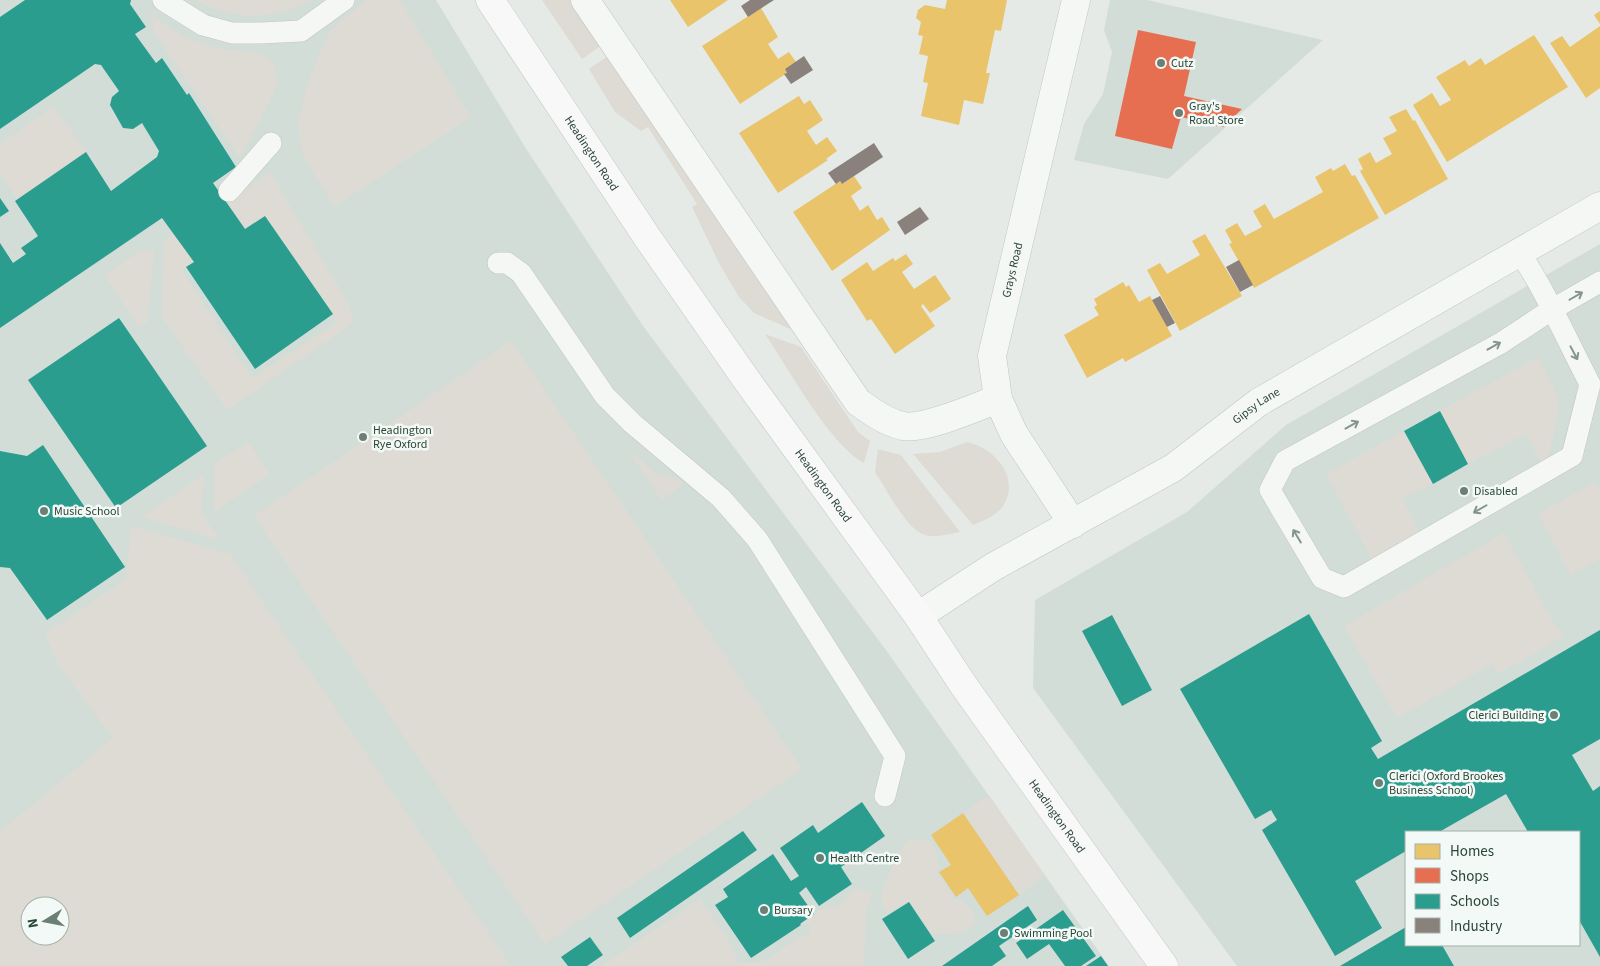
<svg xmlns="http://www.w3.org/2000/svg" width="1600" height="966" viewBox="0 0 1600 966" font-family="'Source Sans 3',sans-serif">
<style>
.built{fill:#d3ddd7;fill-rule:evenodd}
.green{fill:#dddbd4;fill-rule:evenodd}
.homes{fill:#e9c46a}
.shops{fill:#e76f51}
.schools{fill:#2a9d8f}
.industry{fill:#8a817c}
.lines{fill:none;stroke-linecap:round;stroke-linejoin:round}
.service-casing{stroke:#c1c6c3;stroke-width:22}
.minor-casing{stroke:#c1c6c3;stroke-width:29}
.tertiary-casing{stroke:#c1c6c3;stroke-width:29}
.primary-casing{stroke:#c1c8c4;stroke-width:29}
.service{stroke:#f5f7f5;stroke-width:21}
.minor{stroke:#f5f7f5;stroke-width:28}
.tertiary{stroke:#f5f7f5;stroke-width:28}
.primary{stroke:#f8f8f8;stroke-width:28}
.oneway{stroke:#85958c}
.poi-dot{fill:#6b7f75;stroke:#f3f9f6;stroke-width:2}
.labels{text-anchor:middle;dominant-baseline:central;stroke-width:5;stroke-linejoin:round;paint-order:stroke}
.poi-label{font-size:12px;fill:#2a4537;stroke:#f3f9f6;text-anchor:start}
.street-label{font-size:12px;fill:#2a4537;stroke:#f3f9f6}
</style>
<rect width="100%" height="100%" fill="#e5eae7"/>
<path class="built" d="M0,0h436l89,147 118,179 243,324 223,316h-1109zM30,906h30v30h-30z
M1110,0h37l176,40 -155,139 -94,-19 10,-36 19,-30 9,-42 -8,-22z
M1600,244v722h-363l-204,-278 2,-88 152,-88 99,-87zM1406,832h173v113h-173z"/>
<path class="green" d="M195,0h116c-38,21 -78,20 -116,0z
M366,0h34l71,117 -137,90 -32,-54 -4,-29 8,-37 23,-55z
M542,0h29l31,45 -20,14z
M147,10c14,13 33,26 51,32 7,3 15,5 22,7 23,4 59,-3 57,34 -1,11 -31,61 -37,75l-87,-127v-10z
M609,55l188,277 -43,-19 -15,-16 -19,-32 -28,-58 5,-3 -49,-77 -7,4 -26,-19 -26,-43z
M54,107l32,45 -69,47 -17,-25v-30z
M270,172l77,129 5,12v9l-4,5 -121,83 -65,-93 2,-75 9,-9 21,29 -12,9 70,107 85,-56 -72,-106 -20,13 -17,-25z
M141,250l13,2 -7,70 -8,5 -34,-51z
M765,334l36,13 57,85 12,9 -6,22c-35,-19 -75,-94 -99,-129z
M511,341l291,428 -257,175 -291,-428z
M1538,357l18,36 2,21 -13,57 -19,-37 -58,30 -28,-53z
M1404,431l29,53 -31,15 22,42 -47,27 -51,-94z
M248,442l22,32 -55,37 -1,-47z
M967,442c28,6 54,36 36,64 -7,10 -20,15 -30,19l-60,-71 27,-2z
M627,449l30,25 19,4 7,4 -1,3 -20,15z
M878,449l23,6 59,77c-12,2 -26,7 -38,2 -17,-8 -37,-47 -47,-62z
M204,474l-3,38 19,28 -78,-23z
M1595,482l5,9v68l-29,16 -33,-61z
M131,526l99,28 281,412h-511v-134l113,-94 -55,-74 -13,-30 81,-55zM30,906h30v30h-30z
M1504,533l49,89 11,14 -66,38 -6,-10 -93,53 -3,-1 -52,-90z
M989,795l56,81 -26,19 -56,-82z
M908,840l24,1 8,27 -3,4 18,28h6l13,13 1,10c-11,13 -27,11 -43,11l-23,-33 -21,12c-2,-3 -6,-7 -6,-10 -4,-14 18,-51 26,-63z
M853,888l20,5 -7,17 -2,56h-262l98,-67 28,40 10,23c32,4 35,-8 58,-23 5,-3 10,-3 14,-6l1,-6 -3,-3 -7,1 -1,-1 25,-17h9l10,-4z"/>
<path class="homes" d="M670,0h58l-40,27z
M947,0h60l-6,31 -6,-1 -9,43h4l-7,31 -19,-4 -5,25 -38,-9 7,-33 -5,-1 5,-26 -9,-2 4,-18 -5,-1 3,-13 -5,-4 2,-8 7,-5 20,4z
M761,8l17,29 -10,7 10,15 11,-7 7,10 -11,7 2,4 -47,31 -38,-58z
M1600,11v13l-6,-9z
M1600,26v62l-14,10 -36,-55 12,-7 8,11z
M1534,35l34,52 -121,75 -34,-57 19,-12 8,13 11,-6 -15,-23 29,-17 4,6 12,-8 4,7z
M799,96l5,8 6,-4 13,20 -16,11 9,14 11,-8 10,14 -11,8 2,1 -50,33 -39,-60z
M1406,109l7,12 2,-1 33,59 -63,36 -25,-44 3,-2 -5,-10 12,-7 6,11 16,-9 -9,-16 14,-7 -8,-14z
M1345,164l7,12 3,-1 24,43 -125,70 -25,-44 3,-1 -7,-13 12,-7 8,13 17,-9 -9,-16 12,-7 9,15 49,-27 -8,-15 16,-9 2,3z
M854,176l8,12 -11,8 9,15 8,-6 9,15 5,-3 8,13 -58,41 -39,-59 47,-31 2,3z
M1205,234l37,62 -62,35 -33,-61 13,-7 7,11 33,-19 -8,-14z
M906,254l7,10 -11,8 12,17 21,-14 16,24 -21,14 -7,-9 -2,2 14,20 -40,28 -24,-35 -4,2 -26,-41 26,-18 6,9 20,-13 2,3z
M1123,282l3,5 3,-2 10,17 11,-6 22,40 -47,26 -2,-4 -36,20 -23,-43 35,-20 -5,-8 3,-2 -3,-6z
M963,813l56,82 -32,21 -19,-28 -12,9 -17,-25 12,-7 -20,-30z"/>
<path class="shops" d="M1138,30l58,12 -12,54 58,13 -19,18 -42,-10 -9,32 -57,-13z"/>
<path class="schools" d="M25,0h106l-1,4 16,23 -11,7 21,29 6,-5 25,37 2,-2 47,74 -23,16 32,46 20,-13 68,98 -78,55 -69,-102 8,-5 -32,-44 -162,110v-85l13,20 13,-9 -5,-6 17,-12 -23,-35 71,-49 25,39 46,-34 2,-6 -17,-28 -9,6 -10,-1 -13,-23 2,-8 7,-6 -18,-26 -6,-1 -95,65v-112z
M0,198l9,13 -9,6z
M119,318l88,128 -91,62 -88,-128z
M1440,411l28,53 -35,20 -29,-53z
M43,445l82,122 -78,53 -37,-52 -10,-1v-116l27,5z
M1309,614l73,127 -11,7 7,11 222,-129v109l-28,16 21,36 7,-5v171l-21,-37v-88h-51l-22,-38 -67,38h-33v19l-51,30 27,47 -47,28 -73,-126 15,-10 -6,-10 -16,9 -75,-130z
M1112,615l40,75 -30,16 -40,-75z
M862,802l23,34 -44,31 11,17 -33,22 -13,-19 -7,6 15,21 -14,10 1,1 -50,33 -36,-53 13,-8 -5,-8 50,-35 18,27 8,-5 -19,-28 33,-23 5,8z
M743,831l14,19 -127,88 -13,-20z
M909,902l26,39 -27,18 -26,-40z
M1028,906l9,14 -38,26 7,10 -14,10h-50z
M1063,910l33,46 -15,10h-16l-16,-22 -22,15 -11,-16z
M1406,927v18h36l12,21h-114z
M590,937l13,18 -16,11h-19l-7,-9z
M1101,956l7,10h-22z"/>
<path class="industry" d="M750,0h24l-26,17 -7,-11z
M804,56l9,14 -22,14 -7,-10 3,-1 -2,-4z
M874,143l9,14 -41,27 -2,-3 -4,3 -8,-11z
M920,207l9,12 -24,16 -8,-13z
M1239,260l14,25 -13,7 -14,-25z
M1160,296l15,27 -8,4 -15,-27z"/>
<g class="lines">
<g class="service-casing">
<path id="service" d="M163,0l40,25 29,8h29l40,-2 43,-31
M229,191l42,-48
M1520,253c27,41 47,87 70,131l-18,72 -228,131 -22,-9 -52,-88 15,-29 216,-118 50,-33 49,-28
M498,263h9l14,10 84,123 27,27 89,75 36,41 138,217 -10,40"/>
</g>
<g class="minor-casing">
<g id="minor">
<path d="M585,0l273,402c14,10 28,20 45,24 22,4 73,-19 95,-27"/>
<path id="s1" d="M1073,524l-59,-90 -16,-35 -6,-43 84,-356"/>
</g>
</g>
<g class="tertiary-casing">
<g id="tertiary">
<path id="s2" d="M918,616l75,-49 180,-99 86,-66 341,-196"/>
</g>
</g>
<g class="primary-casing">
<g id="primary">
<path id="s3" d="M490,0l157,237 101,145 170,234 46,70 200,280"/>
</g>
</g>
<use href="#service" class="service"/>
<use href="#minor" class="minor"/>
<use href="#tertiary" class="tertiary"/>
<use href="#primary" class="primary"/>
</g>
<defs><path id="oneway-shaft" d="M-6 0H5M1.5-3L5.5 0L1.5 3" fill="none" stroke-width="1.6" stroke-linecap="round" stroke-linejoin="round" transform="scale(1.25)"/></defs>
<g class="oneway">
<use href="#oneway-shaft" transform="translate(1576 296) rotate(-30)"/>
<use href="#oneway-shaft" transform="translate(1494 346) rotate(-29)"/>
<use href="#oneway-shaft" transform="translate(1574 353) rotate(62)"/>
<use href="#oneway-shaft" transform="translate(1352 425) rotate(-29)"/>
<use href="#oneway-shaft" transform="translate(1480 509) rotate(150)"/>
<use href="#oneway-shaft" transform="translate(1297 536) rotate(-121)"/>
</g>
<g class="poi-dot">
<circle cx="1161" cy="63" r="5"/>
<circle cx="1179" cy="113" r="5"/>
<circle cx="363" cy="437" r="5"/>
<circle cx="1464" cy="491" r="5"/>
<circle cx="44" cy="511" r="5"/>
<circle cx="1554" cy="715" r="5"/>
<circle cx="1379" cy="783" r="5"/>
<circle cx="820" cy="858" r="5"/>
<circle cx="764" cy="910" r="5"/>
<circle cx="1004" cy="933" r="5"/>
</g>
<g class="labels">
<g class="poi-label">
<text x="1171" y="63">Cutz</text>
<text x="1189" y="106">Gray's<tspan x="1189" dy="14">Road Store</tspan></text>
<text x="373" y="430">Headington<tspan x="373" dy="14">Rye Oxford</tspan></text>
<text x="1474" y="491">Disabled</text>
<text x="54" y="511">Music School</text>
<text x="1544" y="715" text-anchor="end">Clerici Building</text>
<text x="1389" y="776">Clerici (Oxford Brookes<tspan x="1389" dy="14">Business School)</tspan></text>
<text x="830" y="858">Health Centre</text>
<text x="774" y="910">Bursary</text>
<text x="1014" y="933">Swimming Pool</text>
</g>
<g class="street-label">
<text stroke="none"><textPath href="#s3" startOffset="184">Headington Road</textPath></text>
<text stroke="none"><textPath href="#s1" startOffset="278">Grays Road</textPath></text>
<text stroke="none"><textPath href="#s2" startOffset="399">Gipsy Lane</textPath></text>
<text stroke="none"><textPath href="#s3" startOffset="589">Headington Road</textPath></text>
<text stroke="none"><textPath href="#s3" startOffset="994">Headington Road</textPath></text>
</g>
</g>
<rect x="1405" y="831" width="175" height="115" fill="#f3f9f6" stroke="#a3b1aa"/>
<rect x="1415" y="844" width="25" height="15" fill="#e9c46a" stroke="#a3b1aa"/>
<text x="1450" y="856" font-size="15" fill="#2a4537">Homes</text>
<rect x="1415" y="868" width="25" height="15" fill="#e76f51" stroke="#a3b1aa"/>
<text x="1450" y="881" font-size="15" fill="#2a4537">Shops</text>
<rect x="1415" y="894" width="25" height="15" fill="#2a9d8f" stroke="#a3b1aa"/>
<text x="1450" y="906" font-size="15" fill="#2a4537">Schools</text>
<rect x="1415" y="918" width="25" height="15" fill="#8a817c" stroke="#a3b1aa"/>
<text x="1450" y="931" font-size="15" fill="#2a4537">Industry</text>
<g transform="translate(45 921) rotate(260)"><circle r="24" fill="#f3f9f6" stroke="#a3b1aa"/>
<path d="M0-4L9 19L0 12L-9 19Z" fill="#6b7f75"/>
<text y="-8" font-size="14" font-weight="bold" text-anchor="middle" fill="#2a4537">N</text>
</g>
</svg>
